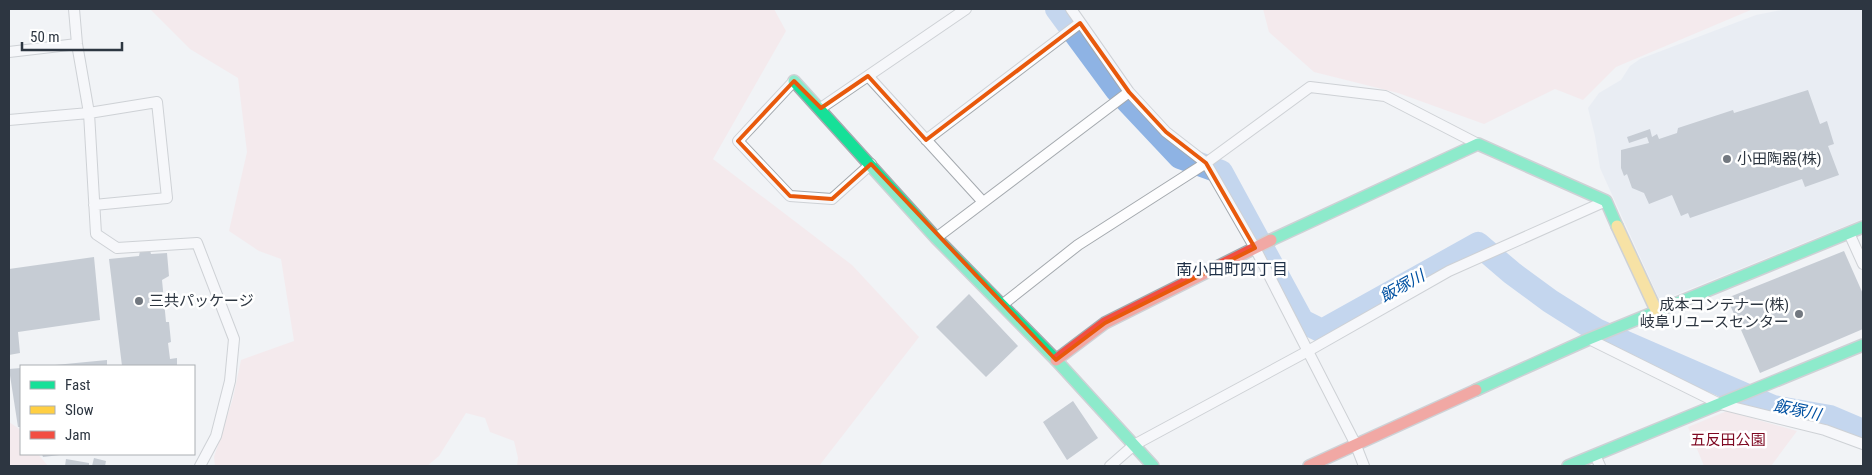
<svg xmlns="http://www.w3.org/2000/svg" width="1872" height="475" viewBox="0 0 1872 475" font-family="'Roboto Condensed','Noto Sans JP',sans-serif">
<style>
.built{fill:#e0e7f0}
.green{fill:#f8e1e2}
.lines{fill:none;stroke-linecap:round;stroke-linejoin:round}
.river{stroke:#8eb3e4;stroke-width:24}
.building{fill:#939eab}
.street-casing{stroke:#a4a9ae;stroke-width:12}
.fast-casing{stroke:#a4a9ae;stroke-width:14}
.slow-casing{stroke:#a4a9ae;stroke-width:14}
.jam-casing{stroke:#a4a9ae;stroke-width:14}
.street{stroke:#fdfdfe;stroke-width:10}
.fast{stroke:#16e098;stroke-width:11}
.slow{stroke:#ffcf43;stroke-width:11}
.jam{stroke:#f24e42;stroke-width:11}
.marked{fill:none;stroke:#e8590c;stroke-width:4;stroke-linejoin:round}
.poi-dot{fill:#727880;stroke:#fff;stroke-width:2}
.labels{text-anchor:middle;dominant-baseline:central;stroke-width:5;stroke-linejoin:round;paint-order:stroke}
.poi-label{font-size:15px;fill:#2d3641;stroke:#fff;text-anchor:start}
.park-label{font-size:15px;fill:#7e0821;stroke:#fff}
.neighbourhood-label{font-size:16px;fill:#1f3047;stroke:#fff}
.water-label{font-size:16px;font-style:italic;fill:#0151a2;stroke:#fff}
</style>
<rect width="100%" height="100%" fill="#f1f3f6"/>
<path class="built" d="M1787,9h76v210l-203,82 -60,-133 -5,-32 -7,-28 11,-15 22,-13 9,-14 10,-7 116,-44z"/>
<path class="green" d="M150,9h624l12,22 -73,128 139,106 67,72 -100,129h-302l1,-8 -4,-17 -24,-9 -5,-14 -19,-5 -27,43 -12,10h-212l-1,-9 19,-59 8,-38 53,-19 -13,-82 -22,-8 -30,-20 18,-79 -9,-74 -48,-29z
M1263,9h490l-137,58 -33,33 -28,-11 -71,35 -86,-31 -84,-21 -45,-40z
M1727,411l70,20 -26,35h-67l-16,-39z
M9,422l12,8v24h17l10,12h-39z"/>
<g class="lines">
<path class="river" d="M1057,9l59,80 64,68 41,15 81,149 20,10 156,-87 34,29 38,28 46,29 177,77 57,10 33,14"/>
</g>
<path class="building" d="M1808,90l12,34 7,-3 7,23 -6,2 11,29 -34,12 -3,-8 -112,39 -2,-5 -7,3 -9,-21 -23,9 -5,-11 -12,-5 -5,-14 -3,2 -3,-8v-18l28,-7 -2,-6 -18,6 -2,-6 23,-8 2,8 5,-3 2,5 18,-6 1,-5 55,-18 1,3z
M150,250l1,4 16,-1 2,23 -7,4 4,42h3l2,20 -3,1 2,16 7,-1v8h-55l-13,-107 30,-3 1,-5z
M1844,251l19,43v35l-103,44 -33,-75z
M94,257l6,63 -82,12 2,21 -11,2v-86z
M969,294l49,52 -32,31 -50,-50z
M107,360v6h-52v-1z
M21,368v59h-3l-9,-58z
M1073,401l25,37 -31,22 -24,-38z
M42,454h18v1l-17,2z
M94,458l12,3 -1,5h-13z
M66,459l23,4v3h-24z"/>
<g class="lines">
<g class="street-casing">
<path id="street" d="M74,9l3,35 12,69 7,121 21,14 80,-5 37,96 -4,42 -14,55 -16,30
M1071,9l58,83 37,40 40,31 49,85 100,195 9,23
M9,52l68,-8
M868,76l115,126
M794,81l-56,60 52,55 42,3 39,-35
M821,108l145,-99
M9,120l80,-7 68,-11 10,96 -73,7
M926,140l154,-117
M1849,233l14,31
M936,238l193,-146
M1002,305l76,-60 128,-82 104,-76 75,9 93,48
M1589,339l131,65 105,26 38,14
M1595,455l5,11
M1110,466l24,-21 174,-94 141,-80 157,-70"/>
</g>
<g class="fast-casing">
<path id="fast" d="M794,81l142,157 120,122 97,106
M1271,240l207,-96 128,57 11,25
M1476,390l113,-51 274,-112
M1568,466l295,-121"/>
</g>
<g class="slow-casing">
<path id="slow" d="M1617,226l39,84"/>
</g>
<g class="jam-casing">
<path id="jam" d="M1056,360l49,-37 166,-83
M1309,466l167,-76"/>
</g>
<use href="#street" class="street"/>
<use href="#fast" class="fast"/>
<use href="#slow" class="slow"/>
<use href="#jam" class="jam"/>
</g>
<path d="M0 0H1872V475H0ZM1080,23l49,69 37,40 40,31 49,85 -150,75 -49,37 -185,-196 -39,35 -42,-3 -52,-55 56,-60 27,27 47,-32 58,64z" fill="#f1f3f6" fill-opacity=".55" fill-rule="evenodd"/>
<path class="marked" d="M1080,23l49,69 37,40 40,31 49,85 -150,75 -49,37 -185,-196 -39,35 -42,-3 -52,-55 56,-60 27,27 47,-32 58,64z"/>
<g class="poi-dot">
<circle cx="1727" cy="159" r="5"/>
<circle cx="139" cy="301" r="5"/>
<circle cx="1799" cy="314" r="5"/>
</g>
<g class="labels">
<g class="poi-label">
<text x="1737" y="159">小田陶器(株)</text>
<text x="149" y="301">三共パッケージ</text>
<text x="1789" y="305" text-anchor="end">成本コンテナー(株)<tspan x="1789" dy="17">岐阜リユースセンター</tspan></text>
</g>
<g class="park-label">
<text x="1728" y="440">五反田公園</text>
</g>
<g class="neighbourhood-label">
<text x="1232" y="269">南小田町四丁目</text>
</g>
<g class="water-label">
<text transform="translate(1402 286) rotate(-29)">飯塚川</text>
<text transform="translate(1797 410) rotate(12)">飯塚川</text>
</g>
</g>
<rect width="1872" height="475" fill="none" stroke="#2d3641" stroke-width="20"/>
<rect x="20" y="365" width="175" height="90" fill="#ffffff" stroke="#abafb3"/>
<rect x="30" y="381" width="25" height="8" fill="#16e098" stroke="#abafb3"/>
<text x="65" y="390" font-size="15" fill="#2d3641">Fast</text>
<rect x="30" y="406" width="25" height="8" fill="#ffcf43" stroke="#abafb3"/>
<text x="65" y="415" font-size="15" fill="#2d3641">Slow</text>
<rect x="30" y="431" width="25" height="8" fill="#f24e42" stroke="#abafb3"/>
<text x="65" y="440" font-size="15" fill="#2d3641">Jam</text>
<path d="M22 42v8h100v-8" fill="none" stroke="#2d3641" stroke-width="2.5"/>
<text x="30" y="42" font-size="15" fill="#2d3641" stroke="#ffffff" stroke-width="4" paint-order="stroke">50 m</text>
</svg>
